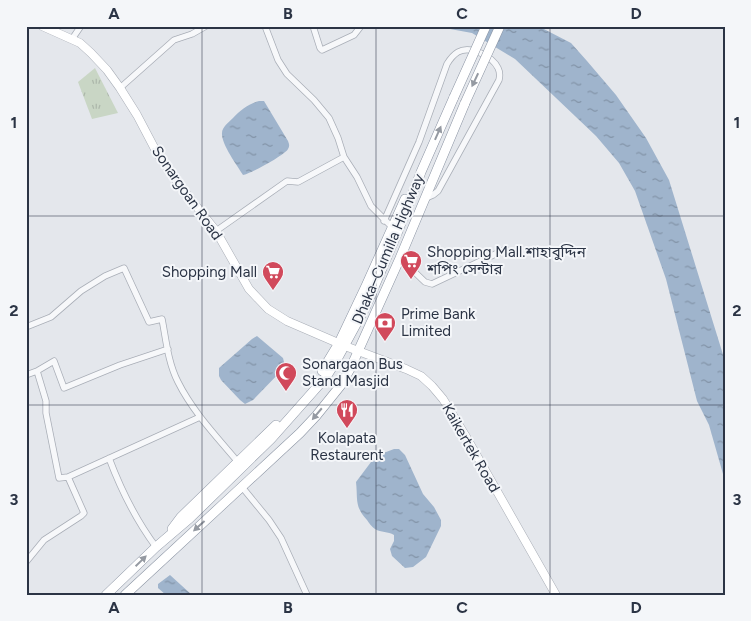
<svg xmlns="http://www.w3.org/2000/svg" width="751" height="621" viewBox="0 0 751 621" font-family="Figtree,'Noto Sans Bengali',sans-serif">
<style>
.park{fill:url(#park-tufts)}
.water{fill:url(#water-ripples)}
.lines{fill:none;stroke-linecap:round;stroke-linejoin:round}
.minor-casing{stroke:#a9aeb7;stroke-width:7}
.secondary-casing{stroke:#a9aeb7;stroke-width:9}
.trunk-casing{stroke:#8b94a3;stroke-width:10}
.minor{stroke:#f7f8fa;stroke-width:5.5}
.secondary{stroke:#fff;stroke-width:8}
.trunk{stroke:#fff;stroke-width:9}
.trunk-bridge-casing{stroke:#8b94a3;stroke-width:10;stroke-linecap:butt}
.trunk-bridge{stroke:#fff;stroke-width:9}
.oneway{fill:#959aa2}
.grid{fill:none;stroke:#2b3445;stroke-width:1;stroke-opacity:0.55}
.labels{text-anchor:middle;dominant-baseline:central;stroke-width:4;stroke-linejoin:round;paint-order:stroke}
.street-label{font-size:15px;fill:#2b3445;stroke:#f4f6f9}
.poi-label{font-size:15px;fill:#2b3445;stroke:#f4f6f9;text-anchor:start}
.neatline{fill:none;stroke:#2b3445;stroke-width:2}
.grid-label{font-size:16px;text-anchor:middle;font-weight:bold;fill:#2b3445}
</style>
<defs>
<pattern id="park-tufts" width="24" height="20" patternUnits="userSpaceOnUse" patternTransform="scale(1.25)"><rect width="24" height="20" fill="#c9d6c5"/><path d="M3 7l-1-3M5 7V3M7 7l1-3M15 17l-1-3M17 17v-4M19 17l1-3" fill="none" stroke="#adb8ab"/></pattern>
<pattern id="water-ripples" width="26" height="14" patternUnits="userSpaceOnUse" patternTransform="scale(1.25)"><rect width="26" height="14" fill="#9fb4cc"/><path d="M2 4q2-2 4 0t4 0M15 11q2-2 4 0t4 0" fill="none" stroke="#8293a7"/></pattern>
</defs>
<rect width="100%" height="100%" fill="#e4e7ec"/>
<path class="park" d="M95,68l23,45 -26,6 -14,-37z"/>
<path class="water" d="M445,26h93l33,17 16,18 29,34 30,43 23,42 56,181v120l-16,-56 -12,-24 -31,-122 -31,-88 -16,-28 -23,-27 -81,-77 -43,-26 -22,-4z
M259,101h5l24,40c1,3 2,4 0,8 -3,6 -38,25 -45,26 -6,-10 -22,-31 -21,-42 0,-6 7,-11 11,-15 7,-8 16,-14 26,-17z
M257,336l26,22 1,4v6l-31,32 -8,4 -5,-4 -19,-20 -2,-4v-8l33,-29z
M394,449h5l6,6 18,39 11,13 7,13v6l-15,31 -13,10 -8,1 -13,-12 -2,-7 4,-8v-6c-6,-4 -13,-2 -19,-6 -3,-2 -6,-6 -8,-9 -13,-14 -9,-21 -11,-38l18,-24 7,-4z
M170,575l22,20h-26l-8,-7v-4z"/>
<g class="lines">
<g class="minor-casing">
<path id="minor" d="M265,26l13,34 9,14 27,26 15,18 9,20 6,19 13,20 14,29 21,21
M313,26l7,22 2,2 32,-15 7,-9
M72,39l9,-13
M120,88l54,-48 18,-6 14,-8
M384,221l35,-79 28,-78c3,-5 6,-9 11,-12 12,-7 34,4 40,16 2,4 2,8 1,12l-61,111 -5,4 -7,3
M216,231l71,-50 11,1 46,-25
M400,258l25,24 7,2 74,-35
M26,327l25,-10 30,-26 24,-15 19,-8 25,54 13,-3c4,20 6,44 16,63 15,30 39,55 60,80
M37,371l17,-10 10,27 56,-23 48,-16
M26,375l11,-4 9,30v12l13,65 9,-1 132,-60
M109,458c12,32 27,62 47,89
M242,487l27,33 12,18 26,57
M26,562l18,-22 37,-24 3,-3 -16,-36"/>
</g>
<g class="secondary-casing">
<path id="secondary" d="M42,26l38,17 11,10 16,17 13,18 17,27 20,38 24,34 35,44 33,58 19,20 19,12 58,25 61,23 15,7 11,10 11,13 22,36 91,160"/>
</g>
<g class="trunk-casing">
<path id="trunk" d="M322,371l17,-28 27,-57 39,-87
M172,529l9,-12 95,-92
M106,595l50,-48 34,-29 81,-79 55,-62 10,-16 30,-55 32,-75 23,-59 33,-75
M125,595l175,-162 16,-17 25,-31 10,-18 49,-109 65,-155"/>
</g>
<use href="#minor" class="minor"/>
<use href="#secondary" class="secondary"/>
<use href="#trunk" class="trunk"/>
<g class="trunk-bridge-casing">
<path id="trunk-bridge" d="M454,97l32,-71
M465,103l35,-77"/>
</g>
<use href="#trunk-bridge" class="trunk-bridge"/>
</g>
<defs><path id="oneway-solid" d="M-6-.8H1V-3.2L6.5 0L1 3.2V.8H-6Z" transform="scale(1.25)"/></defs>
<g class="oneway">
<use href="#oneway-solid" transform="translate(475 80) rotate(115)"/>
<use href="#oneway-solid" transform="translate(438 133) rotate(-66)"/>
<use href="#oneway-solid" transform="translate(317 414) rotate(130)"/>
<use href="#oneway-solid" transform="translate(199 526) rotate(138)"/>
<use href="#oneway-solid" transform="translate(141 561) rotate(-44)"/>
</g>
<path class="grid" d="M202,26v569M376,26v569M550,26v569M26,216h699M26,405h699"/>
<defs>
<g id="supermarket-pin" transform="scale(1.125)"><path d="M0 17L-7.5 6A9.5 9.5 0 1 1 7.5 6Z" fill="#d1495b" stroke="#f4f6f9"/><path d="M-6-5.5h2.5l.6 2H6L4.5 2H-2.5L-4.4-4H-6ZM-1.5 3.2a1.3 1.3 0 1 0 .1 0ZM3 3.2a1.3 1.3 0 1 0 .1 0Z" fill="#fff"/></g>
<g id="bank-pin" transform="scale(1.125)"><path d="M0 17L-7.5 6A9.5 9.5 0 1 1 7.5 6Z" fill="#d1495b" stroke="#f4f6f9"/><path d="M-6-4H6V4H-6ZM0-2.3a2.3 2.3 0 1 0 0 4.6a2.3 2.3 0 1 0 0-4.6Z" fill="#fff"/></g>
<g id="mosque-pin" transform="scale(1.125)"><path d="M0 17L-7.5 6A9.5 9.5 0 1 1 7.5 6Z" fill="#d1495b" stroke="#f4f6f9"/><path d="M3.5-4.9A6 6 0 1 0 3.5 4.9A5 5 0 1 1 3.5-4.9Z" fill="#fff"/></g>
<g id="restaurant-pin" transform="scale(1.125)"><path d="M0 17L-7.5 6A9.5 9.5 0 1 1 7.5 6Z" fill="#d1495b" stroke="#f4f6f9"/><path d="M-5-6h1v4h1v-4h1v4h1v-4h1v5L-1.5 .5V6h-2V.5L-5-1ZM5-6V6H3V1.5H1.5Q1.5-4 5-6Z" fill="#fff"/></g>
</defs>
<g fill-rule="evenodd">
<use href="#supermarket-pin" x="411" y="261"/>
<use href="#supermarket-pin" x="273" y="272"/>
<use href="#bank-pin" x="385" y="323"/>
<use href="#mosque-pin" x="286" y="373"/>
<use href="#restaurant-pin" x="347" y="410"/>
</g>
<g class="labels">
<g class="street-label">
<text transform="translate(187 193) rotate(55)">Sonargoan Road</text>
<text transform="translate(388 249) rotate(-67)">Dhaka–Cumilla Highway</text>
<text transform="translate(471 448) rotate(60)">Kaikertek Road</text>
</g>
<g class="poi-label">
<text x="427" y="252">Shopping Mall.শাহাবুদ্দিন<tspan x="427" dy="17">শপিং সেন্টার</tspan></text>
<text x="257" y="272" text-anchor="end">Shopping Mall</text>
<text x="401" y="314">Prime Bank<tspan x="401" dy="17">Limited</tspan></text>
<text x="302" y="364">Sonargaon Bus<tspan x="302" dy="17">Stand Masjid</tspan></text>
<text x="347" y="438" text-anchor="middle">Kolapata<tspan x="347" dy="17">Restaurent</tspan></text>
</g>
</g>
<rect width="751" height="621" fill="none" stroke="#f4f6f9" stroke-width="55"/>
<rect x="28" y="28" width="696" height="566" class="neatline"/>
<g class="grid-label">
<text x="114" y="19">A</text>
<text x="288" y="19">B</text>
<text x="462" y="19">C</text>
<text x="636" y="19">D</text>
<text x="14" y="128">1</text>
<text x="737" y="128">1</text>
<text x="14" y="316">2</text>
<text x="737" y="316">2</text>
<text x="14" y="505">3</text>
<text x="737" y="505">3</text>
<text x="114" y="613">A</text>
<text x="288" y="613">B</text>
<text x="462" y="613">C</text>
<text x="636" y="613">D</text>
</g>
</svg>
